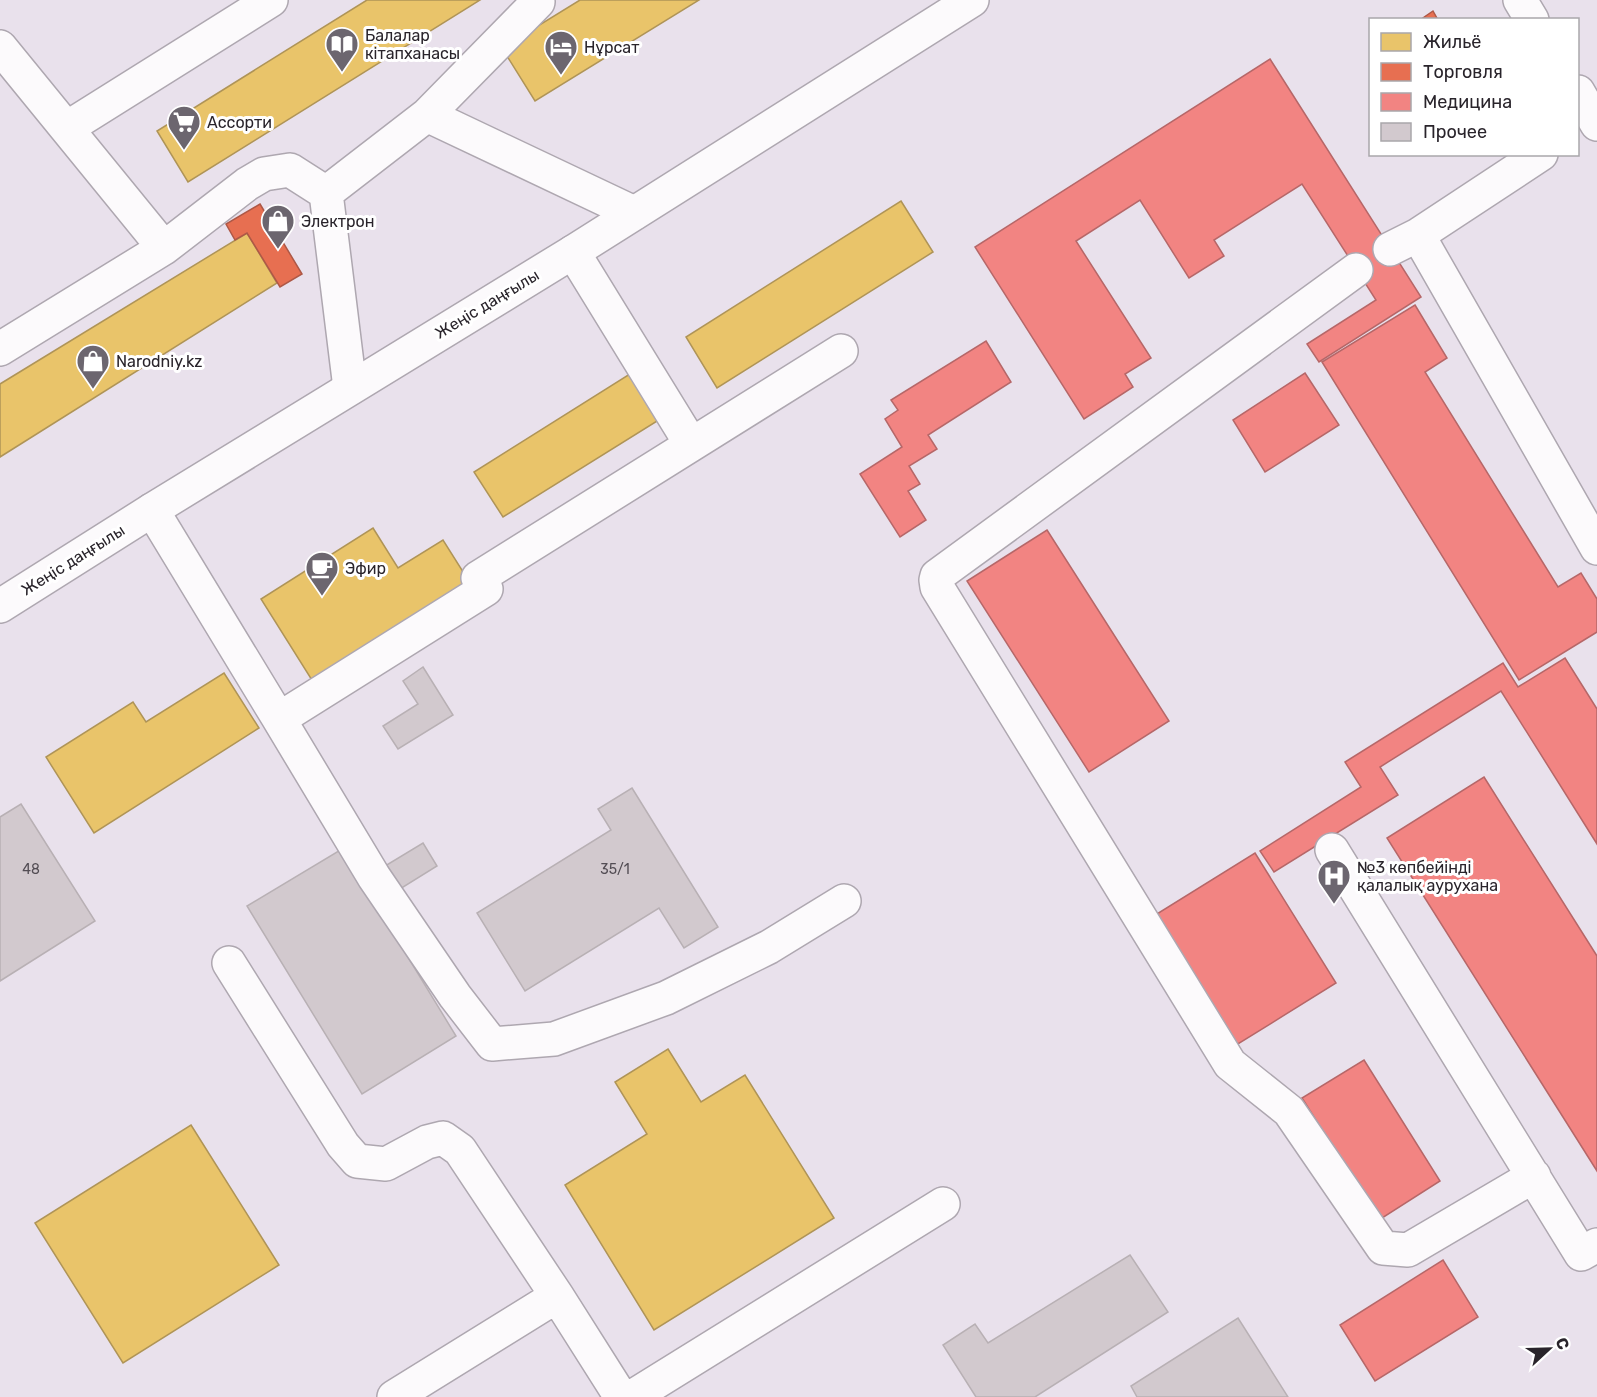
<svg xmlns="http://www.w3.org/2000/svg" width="1597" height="1397" viewBox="0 0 1597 1397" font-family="Rubik,sans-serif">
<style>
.homes{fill:#e9c46a;stroke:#af9457;stroke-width:1.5}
.shops{fill:#e76f51;stroke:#ae5846;stroke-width:1.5}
.health{fill:#f28482;stroke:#b66768;stroke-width:1.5}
.building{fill:#d2c9ce;stroke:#b8b0b4;stroke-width:1.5}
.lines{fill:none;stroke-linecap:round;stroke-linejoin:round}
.minor-casing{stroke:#aea7b0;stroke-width:36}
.major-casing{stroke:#aea7b0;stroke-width:36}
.minor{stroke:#fcfafc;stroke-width:33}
.major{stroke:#fcfafc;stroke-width:33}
.labels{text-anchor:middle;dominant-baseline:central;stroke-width:6;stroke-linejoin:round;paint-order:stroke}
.number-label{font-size:14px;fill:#534d54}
.poi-label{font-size:16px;fill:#29242b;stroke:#fff;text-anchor:start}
.street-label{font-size:16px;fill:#29242b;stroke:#fff}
</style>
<rect width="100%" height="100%" fill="#e9e1ec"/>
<path class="homes" d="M367,0h113l-292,182 -31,-51z
M580,0h119l-164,101 -33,-53z
M901,201l32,51 -216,136 -31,-51z
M247,233l30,50 -277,174v-73z
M633,372l29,46 -159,99 -29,-45z
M373,528l25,40 45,-28 29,46 -157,99 -54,-86z
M224,673l35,55 -165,105 -48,-76 87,-55 13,20z
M668,1049l33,53 44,-27 89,143 -180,112 -89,-145 82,-51 -32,-52z
M191,1125l88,140 -156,98 -88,-140z"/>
<path class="shops" d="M1433,11l5,9h-18z
M260,204l42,70 -22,13 -33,-54 -12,7 -9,-16z"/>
<path class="health" d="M1270,59l151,238 -102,65 -12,-18 69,-44 -74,-116 -88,56 10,16 -35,22 -49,-78 -64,41 75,117 -26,16 8,13 -49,32 -109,-172z
M1415,305l32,53 -22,14 133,215 23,-14 16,26v33l-78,48 -197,-318z
M986,341l25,41 -83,53 9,14 -28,17 11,18 -12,7 18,29 -26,17 -40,-63 42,-27 -17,-28 13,-9 -7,-10z
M1305,373l34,52 -74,47 -32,-52z
M1047,530l122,191 -80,51 -122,-191z
M1565,658l32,51v135l-96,-153 -121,76 18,28 -124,77 -14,-21 101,-64 -16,-25 158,-99 15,24z
M1484,777l113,179v215l-210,-333z
M1255,853l81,130 -103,64 -81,-130z
M1364,1060l76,121 -61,39 -77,-122z
M1443,1260l35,57 -103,64 -35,-56z"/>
<path class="building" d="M423,667l30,48 -55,34 -15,-23 35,-22 -15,-23z
M632,788l86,139 -34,21 -25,-40 -134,83 -48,-78 134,-83 -13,-21z
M21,804l74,117 -95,60v-164z
M423,843l14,23 -37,23 -15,-23z
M342,849l114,187 -94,58 -115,-188z
M1130,1255l38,57 -133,85h-59l-33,-52 32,-21 13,19z
M1238,1318l50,79h-151l-6,-11z"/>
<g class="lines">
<g class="minor-casing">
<path id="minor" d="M1520,0l12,20
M0,47l164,201
M1578,92l19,32
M427,115l207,98
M67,128l204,-128
M1541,154l-123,81 179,313
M326,193l24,195
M1390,249l28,-14
M573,252l118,192
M1356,270l-419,306 -1,4 1,7 293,477 59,47 94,137 25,2 126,-74
M0,349l164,-101 83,-64 17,-10 26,-4 36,23 101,-78 111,-113
M152,510l127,209 207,-130 -8,-11 363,-227
M279,719l95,158 81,119 37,48 62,-5 112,-41 103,-51 75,-46
M1332,850l249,404 16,-9
M229,963l114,182 14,16 29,3 41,-22 16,-4 17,12 97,146 64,101
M394,1397l163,-101
M632,1397l311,-193"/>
</g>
<g class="major-casing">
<path id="major" d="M0,606l152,-96 421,-258 399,-252"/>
</g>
<use href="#minor" class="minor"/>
<use href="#major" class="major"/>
</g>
<defs>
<g id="library-pin" transform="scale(1.725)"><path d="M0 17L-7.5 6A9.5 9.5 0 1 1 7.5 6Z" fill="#6c666f" stroke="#fff"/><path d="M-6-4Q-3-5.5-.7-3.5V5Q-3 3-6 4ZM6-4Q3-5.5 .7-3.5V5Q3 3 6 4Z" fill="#fff"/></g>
<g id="hotel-pin" transform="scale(1.725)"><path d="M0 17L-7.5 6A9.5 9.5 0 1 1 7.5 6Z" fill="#6c666f" stroke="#fff"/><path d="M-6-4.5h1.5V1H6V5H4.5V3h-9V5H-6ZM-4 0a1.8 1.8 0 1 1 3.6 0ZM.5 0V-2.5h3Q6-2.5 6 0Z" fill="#fff"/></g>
<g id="supermarket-pin" transform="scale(1.725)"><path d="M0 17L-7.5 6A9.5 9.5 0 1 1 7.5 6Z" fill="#6c666f" stroke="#fff"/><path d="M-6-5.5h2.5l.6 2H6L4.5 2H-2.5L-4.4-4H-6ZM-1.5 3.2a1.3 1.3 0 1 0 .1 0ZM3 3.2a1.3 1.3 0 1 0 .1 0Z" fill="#fff"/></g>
<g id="shop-pin" transform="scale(1.725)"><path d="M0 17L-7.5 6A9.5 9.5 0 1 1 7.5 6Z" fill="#6c666f" stroke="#fff"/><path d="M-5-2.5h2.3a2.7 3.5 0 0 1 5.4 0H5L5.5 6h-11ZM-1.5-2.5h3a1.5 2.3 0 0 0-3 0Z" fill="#fff"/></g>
<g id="cafe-pin" transform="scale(1.725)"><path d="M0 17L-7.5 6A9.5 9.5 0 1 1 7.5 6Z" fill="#6c666f" stroke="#fff"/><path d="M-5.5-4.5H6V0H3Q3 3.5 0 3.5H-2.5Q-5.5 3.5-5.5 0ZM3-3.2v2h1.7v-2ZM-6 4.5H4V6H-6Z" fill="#fff"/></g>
<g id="hospital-pin" transform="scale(1.725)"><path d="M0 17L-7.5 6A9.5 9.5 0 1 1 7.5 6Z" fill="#6c666f" stroke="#fff"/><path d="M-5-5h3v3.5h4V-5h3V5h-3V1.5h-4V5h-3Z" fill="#fff"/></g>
</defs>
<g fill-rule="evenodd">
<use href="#library-pin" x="342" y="44"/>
<use href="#hotel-pin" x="561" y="47"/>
<use href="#supermarket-pin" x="184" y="122"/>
<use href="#shop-pin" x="278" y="221"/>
<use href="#shop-pin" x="93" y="361"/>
<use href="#cafe-pin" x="322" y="568"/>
<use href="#hospital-pin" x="1334" y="876"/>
</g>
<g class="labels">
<g class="number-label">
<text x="31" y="869">48</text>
<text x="615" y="869">35/1</text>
</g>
<g class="poi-label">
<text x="365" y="35">Балалар<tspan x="365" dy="18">кітапханасы</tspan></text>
<text x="584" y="47">Нұрсат</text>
<text x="207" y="122">Ассорти</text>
<text x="301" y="221">Электрон</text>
<text x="116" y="361">Narodniy.kz</text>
<text x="345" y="568">Эфир</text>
<text x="1357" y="867">№3 көпбейінді<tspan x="1357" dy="18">қалалық аурухана</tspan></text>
</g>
<g class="street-label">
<text transform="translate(487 304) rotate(-31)">Жеңіс даңғылы</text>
<text transform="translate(73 560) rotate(-32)">Жеңіс даңғылы</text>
</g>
</g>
<rect x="1369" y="18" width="210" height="138" fill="#ffffff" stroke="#a9a7aa" stroke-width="1.5"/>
<rect x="1381" y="33" width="30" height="18" fill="#e9c46a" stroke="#a9a7aa" stroke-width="1.5"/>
<text x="1423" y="48" font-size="18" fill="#29242b">Жильё</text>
<rect x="1381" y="63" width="30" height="18" fill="#e76f51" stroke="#a9a7aa" stroke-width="1.5"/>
<text x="1423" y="78" font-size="18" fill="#29242b">Торговля</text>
<rect x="1381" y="93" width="30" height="18" fill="#f28482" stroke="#a9a7aa" stroke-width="1.5"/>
<text x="1423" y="108" font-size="18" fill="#29242b">Медицина</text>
<rect x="1381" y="123" width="30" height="18" fill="#d2c9ce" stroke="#a9a7aa" stroke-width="1.5"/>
<text x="1423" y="138" font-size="18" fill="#29242b">Прочее</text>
<g transform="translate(1549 1349) rotate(68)" stroke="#ffffff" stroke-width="4.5" paint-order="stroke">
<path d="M0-4.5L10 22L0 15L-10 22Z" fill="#29242b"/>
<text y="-9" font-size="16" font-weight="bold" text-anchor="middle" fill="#29242b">С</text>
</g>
</svg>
